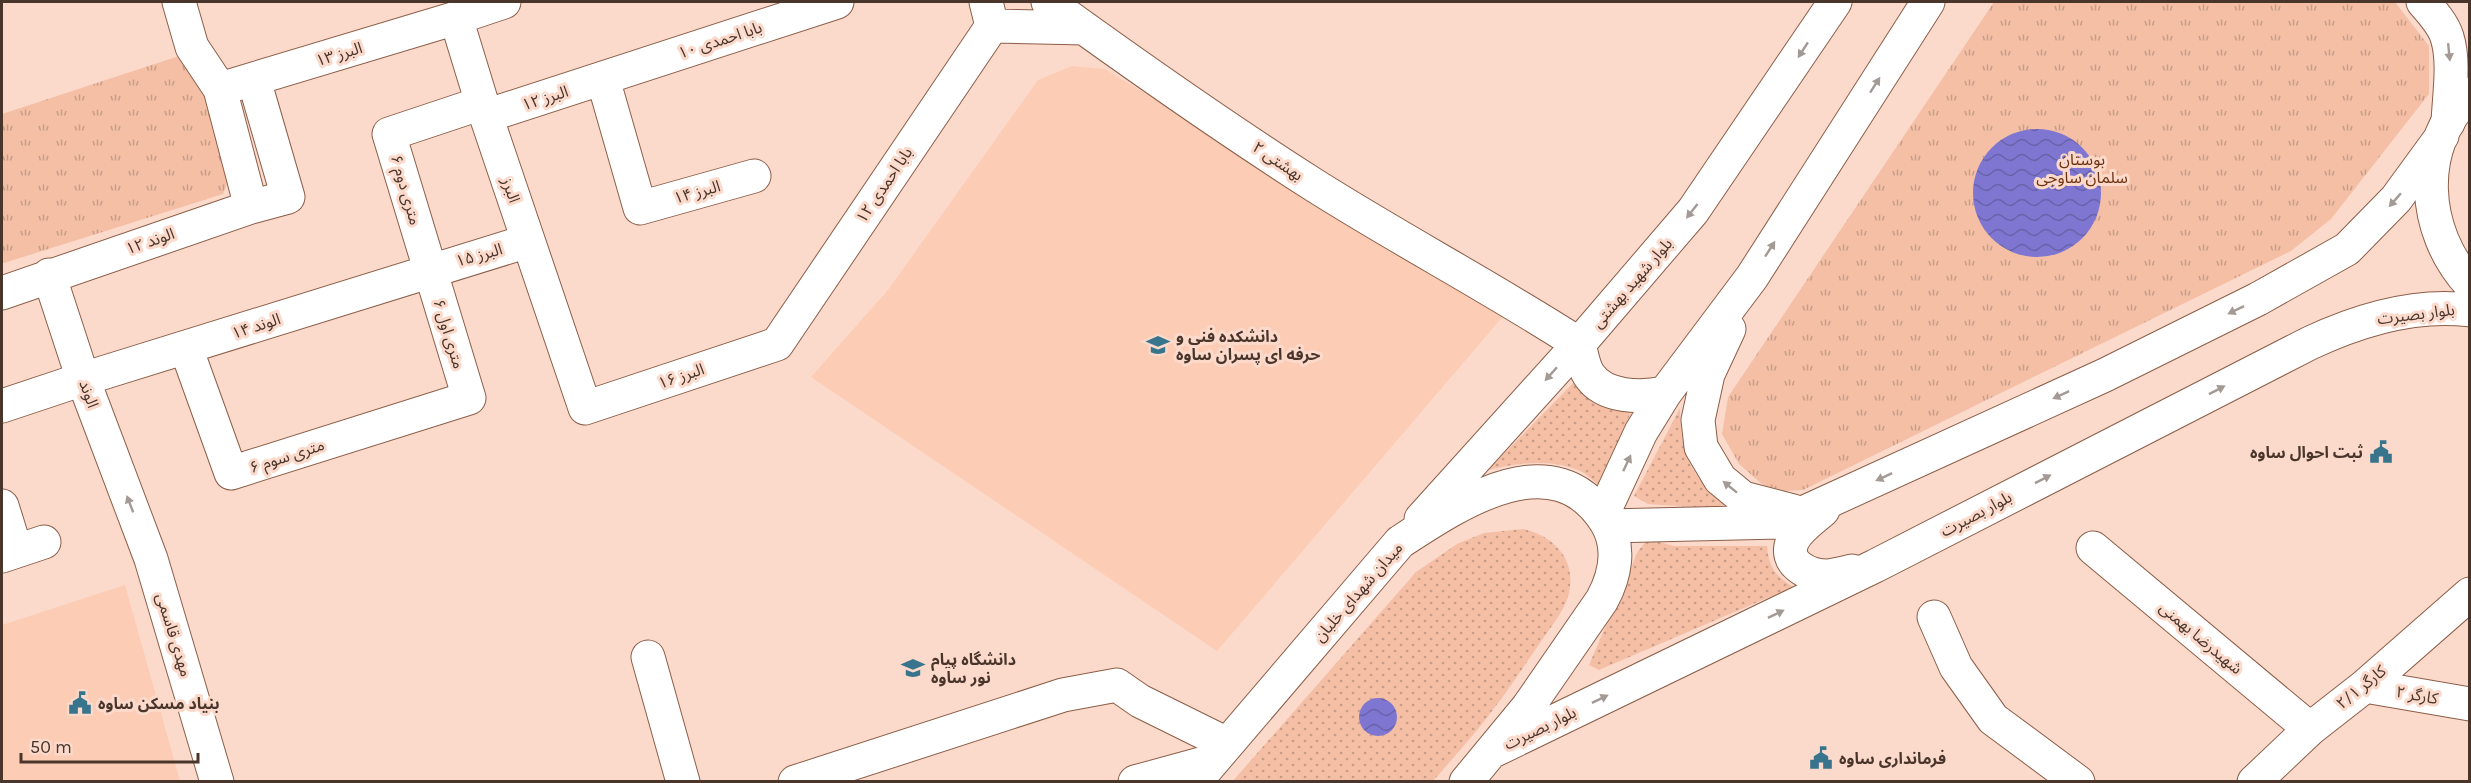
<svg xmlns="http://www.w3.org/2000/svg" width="2471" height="783" viewBox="0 0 2471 783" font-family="Karla,'Noto Sans Arabic',sans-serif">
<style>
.built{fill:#fcccb5}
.grass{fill:url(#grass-dots)}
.park{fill:url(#park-tufts)}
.water{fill:url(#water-waves)}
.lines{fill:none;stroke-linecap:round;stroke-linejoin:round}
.minor-casing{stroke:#8c5e48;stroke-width:35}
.major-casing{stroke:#8c5e48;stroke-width:35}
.minor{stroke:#fff;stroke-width:33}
.major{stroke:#fff;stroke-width:33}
.oneway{fill:#a49a95}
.labels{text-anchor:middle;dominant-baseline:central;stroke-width:6;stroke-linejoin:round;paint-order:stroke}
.street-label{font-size:16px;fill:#4a352b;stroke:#fbdacc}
.park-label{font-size:16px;fill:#6e310d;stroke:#fbdacc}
.poi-label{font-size:16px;font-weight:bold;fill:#4a352b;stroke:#fbdacc;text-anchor:start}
</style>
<defs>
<pattern id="grass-dots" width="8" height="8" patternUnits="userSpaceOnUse" patternTransform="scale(1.5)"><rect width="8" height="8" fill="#f5bfa6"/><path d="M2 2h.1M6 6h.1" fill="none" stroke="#c89c87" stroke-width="1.8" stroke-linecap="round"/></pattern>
<pattern id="park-tufts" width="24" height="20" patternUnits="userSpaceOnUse" patternTransform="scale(1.5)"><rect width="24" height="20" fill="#f5bfa6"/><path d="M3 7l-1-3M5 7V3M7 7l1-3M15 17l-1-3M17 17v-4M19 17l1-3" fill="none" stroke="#c89c87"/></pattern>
<pattern id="water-waves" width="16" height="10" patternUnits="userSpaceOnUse" patternTransform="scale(1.5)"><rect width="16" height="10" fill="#7e76d1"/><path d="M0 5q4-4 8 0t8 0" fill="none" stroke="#6962aa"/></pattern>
</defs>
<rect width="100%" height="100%" fill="#fbdacc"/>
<path class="built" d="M1072,66l33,3 400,245 -288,337 -406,-274 77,-87 150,-210z
M125,585l55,196h-178v-156z"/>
<path class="grass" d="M1577,379c21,25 21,28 55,31l-33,76c-6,-5 -12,-12 -19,-15 -29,-13 -62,-8 -92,-1z
M1680,408c0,50 13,74 55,102l-87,-6 -14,-8z
M1523,529c28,6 51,27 47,58 -2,21 -19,39 -30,56 -15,21 -29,44 -45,64 -19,26 -41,50 -62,74l-201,1 184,-210 41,-28 27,-11z
M1648,539l26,7h93c2,22 8,29 26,41l-194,83 -10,-5 49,-114z"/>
<path class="park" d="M1994,2h401l34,44v48l-98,125 -40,32 -488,239 -19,1 -21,-6 -24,-21 -17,-30 6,-37z
M182,55l24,33 25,86 -8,20 -219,69 -2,-1v-148z"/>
<path class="water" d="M1973 193a64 64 0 1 1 128 0a64 64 0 1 1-128 0Z
M1359 717a19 19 0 1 1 38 0a19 19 0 1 1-38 0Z"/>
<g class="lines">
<g class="minor-casing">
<path id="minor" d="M179,2l13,45 28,42 31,118
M986,2l6,24 92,2
M1048,2c87,63 175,125 266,183 87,55 178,103 265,159
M2423,2c9,10 20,22 24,35 8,25 2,59 1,86
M456,18l30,98 99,292 192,-64 215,-318
M603,79l37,129 114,-32
M220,89l236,-71 48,-16
M486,116l351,-114
M49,275l34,104 68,180 66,223
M2,293l249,-86 37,-10 -34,-117
M186,348l45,125 238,-75 -80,-264 93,-31
M2,406l81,-27 445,-138
M2,506l14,45
M2093,548l217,181
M2,556l42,-14
M1934,617l22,50 37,52 85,63
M648,657l35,125
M2365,686l105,18
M795,782l268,-87 54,-10 23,16 87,43
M2254,782l56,-53 55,-43 105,-92"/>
</g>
<g class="major-casing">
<path id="major" d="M2470,94c-55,52 -48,138 0,190
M1729,329l-21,45 -10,46 3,27 19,32 23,19 50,13
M1579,344c3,11 4,22 10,31 15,23 52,23 76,18
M1823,510c-10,9 -24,18 -30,30 -11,24 16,36 35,36 8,-1 16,-3 24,-5
M1602,516l39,-84 24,-39 87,-116 176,-275
M1421,519l158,-175 114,-133 142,-209
M1608,526l175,-4 322,-147 153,-76 89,-50 49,-50 46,-63
M1491,752l384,-186 435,-223c49,-23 104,-40 160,-33
M1135,782l77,-21
M1195,782l205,-240c58,-38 154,-103 206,-20 15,25 9,54 -4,78l-74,107 -62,75"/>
</g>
<use href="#minor" class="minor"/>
<use href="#major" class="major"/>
</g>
<defs><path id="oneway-solid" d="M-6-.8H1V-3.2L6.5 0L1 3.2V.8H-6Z" transform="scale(1.5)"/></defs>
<g class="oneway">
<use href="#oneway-solid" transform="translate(1803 50) rotate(123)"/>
<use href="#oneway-solid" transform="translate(2449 52) rotate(84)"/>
<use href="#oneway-solid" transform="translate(1875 85) rotate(-57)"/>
<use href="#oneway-solid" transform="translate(2395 200) rotate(131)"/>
<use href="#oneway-solid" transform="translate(1692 211) rotate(128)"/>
<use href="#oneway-solid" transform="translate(1770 249) rotate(-57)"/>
<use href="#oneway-solid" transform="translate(2236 310) rotate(154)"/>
<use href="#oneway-solid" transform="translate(1551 374) rotate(132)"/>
<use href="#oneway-solid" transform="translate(2217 390) rotate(-27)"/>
<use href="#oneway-solid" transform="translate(2061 395) rotate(155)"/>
<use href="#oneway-solid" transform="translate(1627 463) rotate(-65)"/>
<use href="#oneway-solid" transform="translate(1884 477) rotate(155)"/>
<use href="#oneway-solid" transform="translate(2043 479) rotate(-27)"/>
<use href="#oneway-solid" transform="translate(1730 487) rotate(-141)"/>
<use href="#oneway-solid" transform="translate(130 504) rotate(-111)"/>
<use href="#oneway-solid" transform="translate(1776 614) rotate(-26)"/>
<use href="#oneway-solid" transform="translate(1600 699) rotate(-26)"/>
</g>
<defs>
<g id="university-bare" transform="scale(1.8)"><path d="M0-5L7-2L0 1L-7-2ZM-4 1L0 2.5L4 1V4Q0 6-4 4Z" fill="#38748b" stroke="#fbdacc" stroke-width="2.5" paint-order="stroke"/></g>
<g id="civic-bare" transform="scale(1.8)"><path d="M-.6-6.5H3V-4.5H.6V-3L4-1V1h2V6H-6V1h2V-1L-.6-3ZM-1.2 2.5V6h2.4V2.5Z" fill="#38748b" stroke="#fbdacc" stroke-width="2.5" paint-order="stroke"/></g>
</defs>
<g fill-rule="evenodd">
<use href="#university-bare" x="1158" y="345"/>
<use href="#civic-bare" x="2381" y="452"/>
<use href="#university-bare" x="913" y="668"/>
<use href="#civic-bare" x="80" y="703"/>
<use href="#civic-bare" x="1821" y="758"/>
</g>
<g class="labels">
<g class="street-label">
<text transform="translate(720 40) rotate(-18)">بابا احمدی ۱۰</text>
<text transform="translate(339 54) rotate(-17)">البرز ۱۳</text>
<text transform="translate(545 98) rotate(-18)">البرز ۱۲</text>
<text transform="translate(1278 161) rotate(34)">بهشتی ۲</text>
<text transform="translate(884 185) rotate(-56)">بابا احمدی ۱۲</text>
<text transform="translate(406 190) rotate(74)">۶ متری دوم</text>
<text transform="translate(511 190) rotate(71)">البرز</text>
<text transform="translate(697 192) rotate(-16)">البرز ۱۴</text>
<text transform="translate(150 241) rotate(-19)">الوند ۱۲</text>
<text transform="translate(479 255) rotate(-16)">البرز ۱۵</text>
<text transform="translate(1632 283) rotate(-49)">بلوار شهید بهشتی</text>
<text transform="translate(2416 314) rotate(-7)">بلوار بصیرت</text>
<text transform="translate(256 326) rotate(-18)">الوند ۱۴</text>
<text transform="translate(449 334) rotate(73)">۶ متری اول</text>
<text transform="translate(681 376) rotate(-19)">البرز ۱۶</text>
<text transform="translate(89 394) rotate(70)">الوند</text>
<text transform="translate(287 456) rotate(-18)">۶ متری سوم</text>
<text transform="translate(1976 514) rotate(-28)">بلوار بصیرت</text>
<text transform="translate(1358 592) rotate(-49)">میدان شهدای خلبان</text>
<text transform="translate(174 635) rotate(73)">مهدی قاسمی</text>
<text transform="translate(2201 638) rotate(40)">شهیدرضا بهمنی</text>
<text transform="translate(2361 687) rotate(-39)">کارگر ۲/۱</text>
<text transform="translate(2417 695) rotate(10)">کارگر ۲</text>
<text transform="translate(1540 728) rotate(-26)">بلوار بصیرت</text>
</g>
<g class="park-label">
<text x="2082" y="159">بوستان<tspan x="2082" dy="18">سلمان ساوجی</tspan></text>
</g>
<g class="poi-label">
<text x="1176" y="336">دانشکده فنی و<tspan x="1176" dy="18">حرفه ای پسران ساوه</tspan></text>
<text x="2363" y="452" text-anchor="end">ثبت احوال ساوه</text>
<text x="931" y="659">دانشگاه پیام<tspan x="931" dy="18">نور ساوه</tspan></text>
<text x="98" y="703">بنیاد مسکن ساوه</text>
<text x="1839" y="758">فرمانداری ساوه</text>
</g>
</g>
<rect width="2471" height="783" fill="none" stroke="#4a352b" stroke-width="6"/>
<path d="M21 753v9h177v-9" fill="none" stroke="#4a352b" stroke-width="3"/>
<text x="30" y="753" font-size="18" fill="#4a352b" stroke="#fbdacc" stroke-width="4.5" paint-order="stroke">50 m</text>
</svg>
